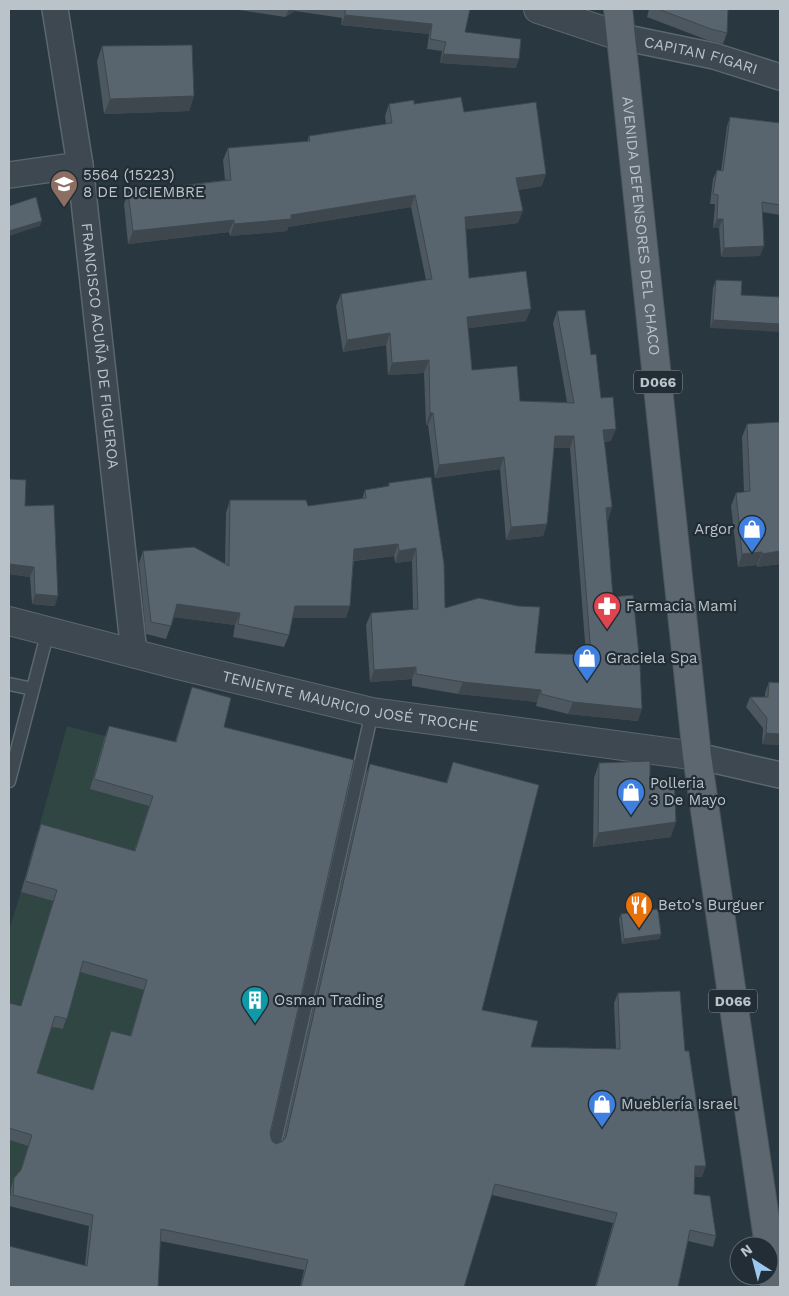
<svg xmlns="http://www.w3.org/2000/svg" width="789" height="1296" viewBox="0 0 789 1296" font-family="'Work Sans',sans-serif">
<style>
.green{fill:#2f4643}
.lines{fill:none;stroke-linecap:round;stroke-linejoin:round}
.service-casing{stroke:#5b666d;stroke-width:15}
.minor-casing{stroke:#5b666d;stroke-width:28}
.tertiary-casing{stroke:#5b666d;stroke-width:30}
.primary-casing{stroke:#4a545c;stroke-width:30}
.service{stroke:#3d4850;stroke-width:12}
.minor{stroke:#3d4850;stroke-width:25}
.tertiary{stroke:#3d4850;stroke-width:28}
.primary{stroke:#5c6770;stroke-width:28}
.wall{fill:#4c575f;fill-rule:evenodd}
.shaded-wall{fill:#3e474e}
.building{fill:#58656f;stroke:#3e474e;fill-rule:evenodd}
.labels{text-anchor:middle;dominant-baseline:central;stroke-width:4.5;stroke-linejoin:round;paint-order:stroke}
.shield{fill:#222d35;stroke:#8c969d;stroke-width:1}
.shield-label{font-size:14px;font-weight:bold;fill:#bac3ca}
.street-label{font-size:15px;fill:#bac3ca;stroke:#222d35}
.poi-label{font-size:15px;fill:#bac3ca;stroke:#222d35;text-anchor:start}
</style>
<rect width="100%" height="100%" fill="#293740"/>
<path class="green" d="M67,726l38,10 44,70 -13,39 9,20 -108,-30z
M21,892l32,9 -35,116 -9,-2v-85z
M96,913l20,69 28,8 -35,115 -76,-21 19,-57 11,2z
M9,1140l19,6 -11,34 -6,8 -2,16z"/>
<g class="lines">
<g class="service-casing">
<path id="service" d="M9,684l24,5
M9,781l39,-150
M274,1146l98,-434"/>
</g>
<g class="minor-casing">
<g id="minor">
<path id="s1" d="M55,9l25,156 54,488"/>
<path id="s2" d="M622,37l92,19 66,21"/>
<path d="M9,175l71,-10"/>
<path d="M697,756l83,19"/>
</g>
</g>
<g class="tertiary-casing">
<g id="tertiary">
<path d="M538,9l84,28"/>
<path id="s3" d="M9,621l169,44 194,47 325,44"/>
</g>
</g>
<g class="primary-casing">
<g id="primary">
<path id="s4" d="M618,9l79,747 72,490"/>
<path d="M769,1248l6,39"/>
</g>
</g>
<use href="#service" class="service"/>
<use href="#minor" class="minor"/>
<use href="#tertiary" class="tertiary"/>
<use href="#primary" class="primary"/>
</g>
<path class="wall" d="M232,9h238l-5,23 51,36 -76,-5 2,-12 -15,-2 2,-15 -88,-9 1,-7 -47,-7 -10,6z
M649,9h79l-1,24 -4,11 -16,-4 -60,-23z
M102,46l92,50 -5,15 -85,3 -7,-53z
M389,104h25l50,8 78,74 -24,4v33l-52,6 3,49 57,43 -58,7 4,42 48,31 47,1 -14,-79 4,-12 34,44 20,86 -7,1 8,65 -4,13h-1l6,77 25,124 -70,-7 -32,-8 1,-4 -79,-8 -46,-8v-7l-42,3 -4,-57 5,-12 42,-3 -1,-49 -17,2 -1,-7 -40,5 -8,57h-54l-3,17 -5,12 -51,-10 2,-12 -61,-8 -8,22 -20,-5 -7,-71 4,-12 82,12 1,-50 4,-13 78,6 54,-7 3,-9 23,-4 1,-3 56,125 90,45 51,2 -16,-207h-16l-7,76 -4,12 -37,4 -6,-71 -65,9 -7,-53h-2l-2,-52 -36,2 -2,-30 -43,7 -7,-46 5,-12 85,-14 -15,-73 -123,20 -1,4 -57,5 -1,-4 -101,12 -4,-40 4,-12 97,-12 -2,-20 5,-12 79,-6 2,-6 77,-12 -1,-8z
M730,117l50,6v92l-18,-3 -2,44 -39,1 -2,-29h-6l2,-24h-5l3,-25 4,-9 4,1 6,-45z
M716,280l25,15 -31,33 3,-40z
M780,422v142l-23,3v-2l-19,2 -7,-61 5,-13 8,-1 -2,-55 5,-13z
M9,479l16,27 30,100 -23,-2 -2,-27 -21,-3z
M769,682l11,1v62l-18,-1 1,-16 -17,-21 4,-10h15v-4z
M192,687l32,40 46,407 2,7 4,3 7,-3 83,-367 4,-10 76,19 7,-21 29,248 49,37 85,2 -2,-46 4,-10 67,58 17,126h-7l-1,17 22,42 -3,11 -25,-6 -10,46h-83l18,-64 -121,-28 -28,92h-164l4,-17 -144,-29 -2,46 -73,-22 4,-39 -80,-20 2,-18 3,-10 6,-7 8,-25 -19,-6v-137l12,3 32,-105 -32,-9 16,-57 4,-11 93,27 15,-45 -59,-17 15,-53 4,-10 66,16zM80,972l64,18 -14,46 -19,-5 -18,59 -56,-17 15,-46 11,2z
M599,763l51,17 21,57 -78,10 1,-69z
M621,914l40,20 -2,5 -37,5 -3,-25z"/>
<path class="shaded-wall" d="M289,9h7l-1,2 -10,6z
M345,15l87,9 -3,10 -88,-9z
M443,54l76,5 -3,9 -76,-5z
M194,96l-5,15 -85,3 6,-15z
M546,174l-4,12 -31,5 5,-13z
M415,195l-4,12 -123,20 -1,4 -57,5 4,-12z
M523,211l-5,12 -58,7 5,-13z
M717,219h6l-4,9h-6z
M234,220l-5,12 -101,12 5,-13z
M42,221l-2,5 -31,10v-5z
M764,246l-4,10 -39,1 3,-9z
M531,309l-5,12 -64,8 5,-12z
M713,320l67,4v8l-70,-4z
M390,333l-4,12 -43,7 4,-12z
M429,360l-5,13 -36,2 4,-12z
M430,413h3l-5,12h-2z
M616,429l-5,12 -13,1 5,-12z
M555,436h19l-4,12h-20z
M504,457l-4,12 -65,9 4,-13z
M612,507l-4,13h-6l4,-12z
M547,524l-4,12 -37,4 5,-13z
M398,544l-4,12 -44,5 4,-12z
M416,548l-4,13 -17,2 4,-12z
M780,551v13l-23,3 5,-13z
M762,552l-5,13 -19,2 4,-13z
M9,564l25,3 -4,10 -21,-3z
M35,594l23,2 -3,10 -23,-2z
M177,604l63,9 -5,12 -62,-8z
M295,606h55l-4,12h-56z
M416,667l-4,12 -42,3 4,-12z
M463,682l78,8 -4,12 -79,-8z
M573,702l69,7 -4,12 -70,-7z
M766,733l14,1v11l-18,-1z
M676,822l-5,15 -78,10 5,-14z
M661,934l-2,5 -37,5 2,-5z
M695,1166h11l-4,11h-10z"/>
<path class="building" d="M345,9h125l-5,23 56,7 -2,20 -76,-5 3,-12 -16,-3 2,-15 -87,-9z
M658,9h70l-1,24 -16,-4z
M192,45l2,51 -84,3 -8,-53z
M461,97l3,15 72,-10 10,72 -30,4 7,33 -58,6 4,61 57,-7 5,38 -64,8 5,53 45,-4 3,35 54,2 -17,-92 28,-1 6,45 5,-1 5,44 12,-1 3,32 -13,1 9,77 -6,1 7,89 20,-2 7,70 2,44 -69,-7 -32,-8v-4l-78,-8 -47,-8v-7l-42,3 -3,-57 47,-4 -2,-61 -17,3 -1,-7 -44,5 -4,57h-55l-6,29 -51,-11 2,-11 -63,-9 -6,22 -20,-4 -8,-71 51,-4 35,19 1,-66h76l2,6 58,-8 -1,-8 24,-4v-3l42,-6 13,87 1,44 34,-10 39,8 22,1 -5,46 56,2 -17,-219h-19l-8,88 -36,3 -7,-70 -65,8 -6,-52h-3l-1,-53 -37,3 -2,-30 -43,7 -6,-46 91,-15 -17,-84 -124,20v4l-57,5v-4l-101,11 -5,-39 103,-12 -3,-32 82,-7 -1,-5 83,-13 -3,-19 25,-4v4z
M730,117l50,6v82l-18,-3 2,44 -40,2 -1,-29h-6l1,-24 -5,-1 4,-24 6,1z
M36,197l6,24 -33,10v-25z
M716,280l26,1 -1,14 39,2v27l-67,-4z
M780,422v129l-18,3v-2l-20,2 -6,-61 14,-2 -3,-67z
M9,479l17,1 -1,26 29,-1 4,91 -23,-2 -1,-27 -25,-3z
M769,682l11,1v51l-14,-1 1,-15 -17,-21h18z
M192,687l39,11 -7,29 130,33 -84,374 2,7 4,3 7,-3 3,-4 84,-373 77,19 6,-21 86,23 -57,225 56,11 -7,26 89,2 -2,-56 62,-2 5,60h4l17,115h-11l-1,28 16,2 6,40 -26,-6 -12,57h-82l21,-74 -122,-29 -31,103h-163l7,-27 -147,-31 -3,58h-149v-41l78,20 6,-51 -80,-20 1,-17 7,-8 11,-35 -23,-7v-125l12,3 36,-116 -32,-9 16,-57 94,27 18,-55 -59,-17 15,-53 67,16zM83,961l64,19 -16,56 -20,-5 -18,59 -56,-17 18,-57 12,3z
M650,761v19l24,-2 2,44 -78,11 1,-70z
M658,909l3,25 -37,5 -3,-25z"/>
<defs>
<g id="school-pin" transform="scale(1.4375)"><path d="M0 17L-7.5 6A9.5 9.5 0 1 1 7.5 6Z" fill="#8d6e63" stroke="#222d35"/><path d="M0-5L7-2L0 1L-7-2ZM-4 1L0 2.5L4 1V4Q0 6-4 4Z" fill="#fff"/></g>
<g id="shop-pin" transform="scale(1.4375)"><path d="M0 17L-7.5 6A9.5 9.5 0 1 1 7.5 6Z" fill="#3f7fe0" stroke="#222d35"/><path d="M-5-2.5h2.3a2.7 3.5 0 0 1 5.4 0H5L5.5 6h-11ZM-1.5-2.5h3a1.5 2.3 0 0 0-3 0Z" fill="#fff"/></g>
<g id="pharmacy-pin" transform="scale(1.4375)"><path d="M0 17L-7.5 6A9.5 9.5 0 1 1 7.5 6Z" fill="#e0444e" stroke="#222d35"/><path d="M-2-6h4v4h4v4h-4v4h-4v-4h-4v-4h4Z" fill="#fff"/></g>
<g id="restaurant-pin" transform="scale(1.4375)"><path d="M0 17L-7.5 6A9.5 9.5 0 1 1 7.5 6Z" fill="#e8710a" stroke="#222d35"/><path d="M-5-6h1v4h1v-4h1v4h1v-4h1v5L-1.5 .5V6h-2V.5L-5-1ZM5-6V6H3V1.5H1.5Q1.5-4 5-6Z" fill="#fff"/></g>
<g id="building-pin" transform="scale(1.4375)"><path d="M0 17L-7.5 6A9.5 9.5 0 1 1 7.5 6Z" fill="#0f9aa8" stroke="#222d35"/><path d="M-4-6H4V6H1V3H-1V6H-4ZM-2.5-4.3h1.7v1.8h-1.7ZM.8-4.3h1.7v1.8H.8ZM-2.5-1h1.7V.8h-1.7ZM.8-1h1.7V.8H.8Z" fill="#fff"/></g>
</defs>
<g fill-rule="evenodd">
<use href="#school-pin" x="64" y="184"/>
<use href="#shop-pin" x="752" y="529"/>
<use href="#pharmacy-pin" x="607" y="606"/>
<use href="#shop-pin" x="587" y="658"/>
<use href="#shop-pin" x="631" y="792"/>
<use href="#restaurant-pin" x="639" y="905"/>
<use href="#building-pin" x="255" y="1000"/>
<use href="#shop-pin" x="602" y="1104"/>
</g>
<g class="labels">
<g class="shield">
<rect x="634" y="370.5" width="48" height="23" rx="4"/>
<rect x="709" y="989.5" width="48" height="23" rx="4"/>
</g>
<g class="shield-label">
<text x="658" y="382">D066</text>
<text x="733" y="1001">D066</text>
</g>
<g class="street-label">
<text stroke="none"><textPath href="#s2" startOffset="81">CAPITAN FIGARI</textPath></text>
<text stroke="none"><textPath href="#s4" startOffset="218">AVENIDA DEFENSORES DEL CHACO</textPath></text>
<text stroke="none"><textPath href="#s1" startOffset="340">FRANCISCO ACUÑA DE FIGUEROA</textPath></text>
<text stroke="none"><textPath href="#s3" startOffset="351">TENIENTE MAURICIO JOSÉ TROCHE</textPath></text>
</g>
<g class="poi-label">
<text x="83" y="175">5564 (15223)<tspan x="83" dy="17">8 DE DICIEMBRE</tspan></text>
<text x="733" y="529" text-anchor="end">Argor</text>
<text x="626" y="606">Farmacia Mami</text>
<text x="606" y="658">Graciela Spa</text>
<text x="650" y="783">Polleria<tspan x="650" dy="17">3 De Mayo</tspan></text>
<text x="658" y="905">Beto's Burguer</text>
<text x="274" y="1000">Osman Trading</text>
<text x="621" y="1104">Mueblería Israel</text>
</g>
</g>
<rect width="789" height="1296" fill="none" stroke="#bac3ca" stroke-width="20"/>
<g transform="translate(754 1261) rotate(324)"><circle r="24" fill="#222d35" stroke="#5f6971"/>
<path d="M0-4L9 19L0 12L-9 19Z" fill="#9bc8ee"/>
<text y="-8" font-size="14" font-weight="bold" text-anchor="middle" fill="#bac3ca">N</text>
</g>
</svg>
